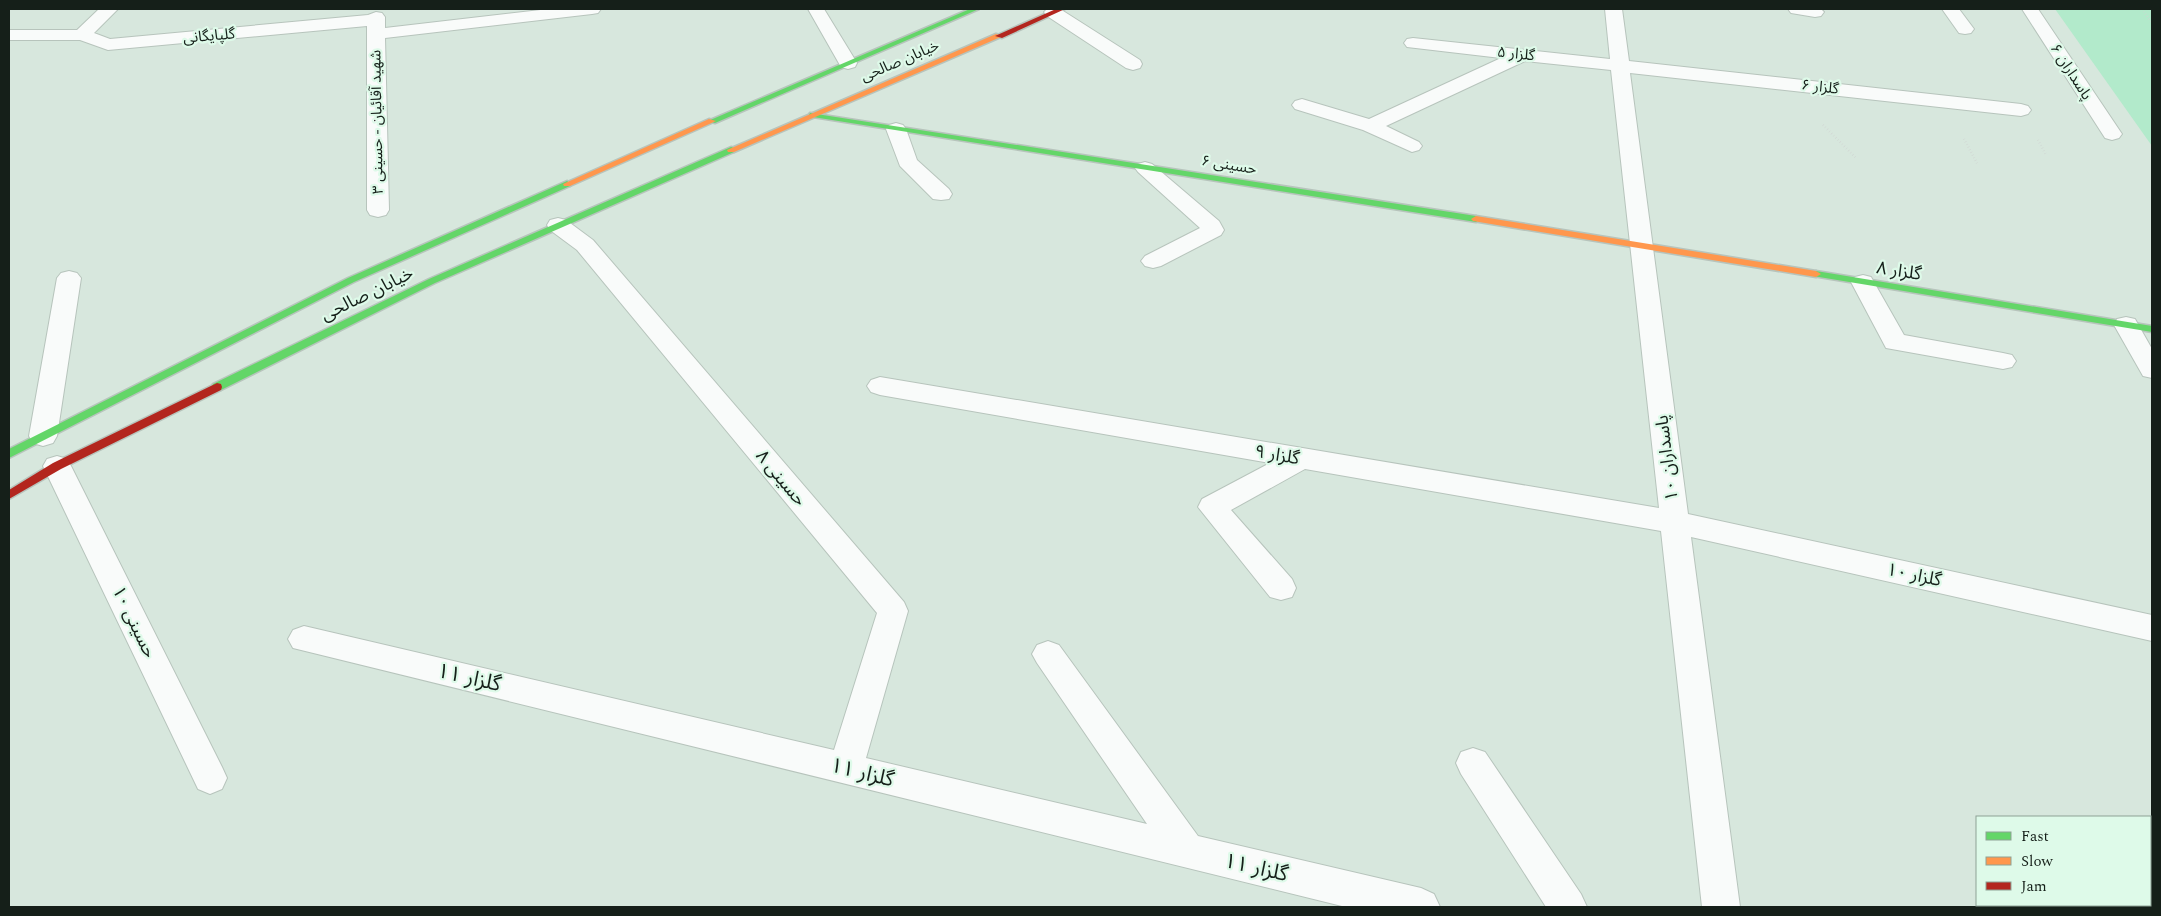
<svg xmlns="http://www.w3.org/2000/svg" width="2161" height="916" viewBox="0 0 2161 916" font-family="Spectral,'Noto Sans Arabic',serif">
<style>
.green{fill:#b2eacb}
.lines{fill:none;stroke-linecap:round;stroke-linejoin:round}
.street-casing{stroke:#b7c4bc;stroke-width:2}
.fast-casing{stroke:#b7c4bc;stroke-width:3}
.slow-casing{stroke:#b7c4bc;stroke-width:3}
.jam-casing{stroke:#b7c4bc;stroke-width:3}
.path{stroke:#d0d4d2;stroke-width:2.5;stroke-dasharray:0.5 2.5;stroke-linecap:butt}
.street{fill:#f9fbfa;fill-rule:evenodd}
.fast{fill:#63d668;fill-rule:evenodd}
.slow{fill:#ff974d;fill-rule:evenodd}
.jam{fill:#b3261e;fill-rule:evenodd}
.labels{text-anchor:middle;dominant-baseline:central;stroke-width:4.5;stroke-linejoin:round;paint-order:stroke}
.far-street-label{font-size:15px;fill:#151f19;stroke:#defae9}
.street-label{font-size:18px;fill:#151f19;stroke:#defae9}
.near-street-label{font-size:21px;fill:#151f19;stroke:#defae9}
</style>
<rect width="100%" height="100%" fill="#d7e7dd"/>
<path class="green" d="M2055,9h97v137z"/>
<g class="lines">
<g class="street-casing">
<path id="street" d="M99,9h19l-24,24 16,6 258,-24 8,-3 6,1 3,4v11l164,-19h52l-3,4 -6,1 -207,24 4,172 -3,5 -8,2 -8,-2 -3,-5v-184l-259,24 -28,-10h-71v-10h68z
M808,9h16l33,54 -2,4 -7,2 -7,-2z
M1047,9h13l80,51 2,4 -2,4 -7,2 -7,-2 -79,-52 -3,-4z
M1605,9h17l7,52 392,43 7,2 3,4 -3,4 -7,2 -391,-43 58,441 464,101v26l-461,-104 49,370h-38l-41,-376 -356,-62 -74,41 61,69 4,9 -4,9 -11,3 -11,-3 -72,-90 4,-8 68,-36 -390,-68 -9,-3 -4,-6 4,-6 9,-3 779,131 -48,-438 -86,-9 -139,65 33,16 3,4 -3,4 -7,2 -49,-22 -68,-21 -3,-4 3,-4 7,-2 67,20 132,-61 -94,-11 -3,-4 3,-4 6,-1 197,21z
M1788,9h33l3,3 -3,4 -6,1 -24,-4z
M1942,9h17l15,20 -3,4 -6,1 -6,-1z
M2022,9h16l84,125 -3,4 -7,2 -7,-2z
M896,123l7,2 3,4 11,31 32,29 3,5 -3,5 -8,1 -8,-1 -33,-33 -14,-37 3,-4z
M1145,162l7,2 67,57 5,9 -3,5 -60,31 -8,2 -8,-2 -4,-5 4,-5 55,-28 -62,-56 -3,-4 3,-4z
M558,218l8,2 27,20 311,362 4,9 -42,147 281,66 -110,-161 -5,-9 5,-9 11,-4 11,4 139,191 223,52 13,6 6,13h-94l-1053,-259 -5,-9 5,-9 11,-4 530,124 43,-137 -300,-363 -27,-20 -3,-5 3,-5z
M69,271l8,2 4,5 -24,158 -4,7 -10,3 -10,-3 -4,-7 28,-158 4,-5z
M1863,275l8,2 33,58 99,18 9,2 4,6 -4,6 -9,2 -117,-21 -35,-66 4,-5z
M2126,317l9,2 17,30v29l-9,-2 -29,-51 3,-6z
M57,456l10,3 4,7 151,301 5,11 -5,11 -12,5 -12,-5 -155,-323 4,-7z
M1473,748l12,4 96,142 6,13h-41l-85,-133 -5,-11 5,-11z"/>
</g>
<g class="fast-casing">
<path id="fast" d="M970,9h9l-264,114 -7,-2z
M810,113l666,103 5,3 -5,3 -663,-105 -4,-2z
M731,147l3,1v4l-299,131 -214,107h-8l-1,-3 1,-3 216,-105z
M567,181l4,3 -1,2 -216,96 -345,176v-9l339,-171z
M1816,271l336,55v6l-339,-56 -2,-2z"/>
</g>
<g class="slow-casing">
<path id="slow" d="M996,34l7,2 -269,116h-6l-1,-2z
M709,119l7,2 -146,65h-6l-1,-2z
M1476,216l340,55 5,3 -5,3 -343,-56 -2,-2z"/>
</g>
<g class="jam-casing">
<path id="jam" d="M1056,9h9l-63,29 -7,-2z
M217,383l4,1 1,3 -1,3 -160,79 -52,30v-9l44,-27z"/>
</g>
<path class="path" d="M2142,9l10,14
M1823,125l33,33
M1964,139l14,26
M2038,140l8,15"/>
<use href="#street" class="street"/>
<use href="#fast" class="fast"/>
<use href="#slow" class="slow"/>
<use href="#jam" class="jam"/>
</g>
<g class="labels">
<g class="far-street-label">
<text transform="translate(209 36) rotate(-5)">گلپایگانی</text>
<text transform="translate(1516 54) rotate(6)">گلزار ۵</text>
<text transform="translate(900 61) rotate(-23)">خیابان صالحی</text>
<text transform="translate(2071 72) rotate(57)">پاسداران ۶</text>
<text transform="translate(1820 87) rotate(7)">گلزار ۶</text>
<text transform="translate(377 122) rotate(-91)">شهید آقائیان - حسینی ۳</text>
<text transform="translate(1229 165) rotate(9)">حسینی ۶</text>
</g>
<g class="street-label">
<text transform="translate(1899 271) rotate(9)">گلزار ۸</text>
<text transform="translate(367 294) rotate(-26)">خيابان صالحی</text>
<text transform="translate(1277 455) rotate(10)">گلزار ٩</text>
<text transform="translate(1667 458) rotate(-97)">پاسداران ١٠</text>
<text transform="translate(781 478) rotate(50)">حسینی ۸</text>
<text transform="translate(1914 575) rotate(12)">گلزار ۱۰</text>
<text transform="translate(134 622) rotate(64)">حسینی ۱۰</text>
</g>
<g class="near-street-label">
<text transform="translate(469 678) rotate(13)">گلزار ١١</text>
<text transform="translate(862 773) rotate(14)">گلزار ١١</text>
<text transform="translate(1256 868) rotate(13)">گلزار ١١</text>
</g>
</g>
<rect width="2161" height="916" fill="none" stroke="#151f19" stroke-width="20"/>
<rect x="1976" y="816" width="175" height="90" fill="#defae9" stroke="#8ea296"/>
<rect x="1986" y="832" width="25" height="8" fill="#63d668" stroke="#8ea296"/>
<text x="2021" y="841" font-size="15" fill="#151f19">Fast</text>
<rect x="1986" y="857" width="25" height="8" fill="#ff974d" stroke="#8ea296"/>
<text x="2021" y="866" font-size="15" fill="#151f19">Slow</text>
<rect x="1986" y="882" width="25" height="8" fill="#b3261e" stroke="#8ea296"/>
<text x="2021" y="891" font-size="15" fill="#151f19">Jam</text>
</svg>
